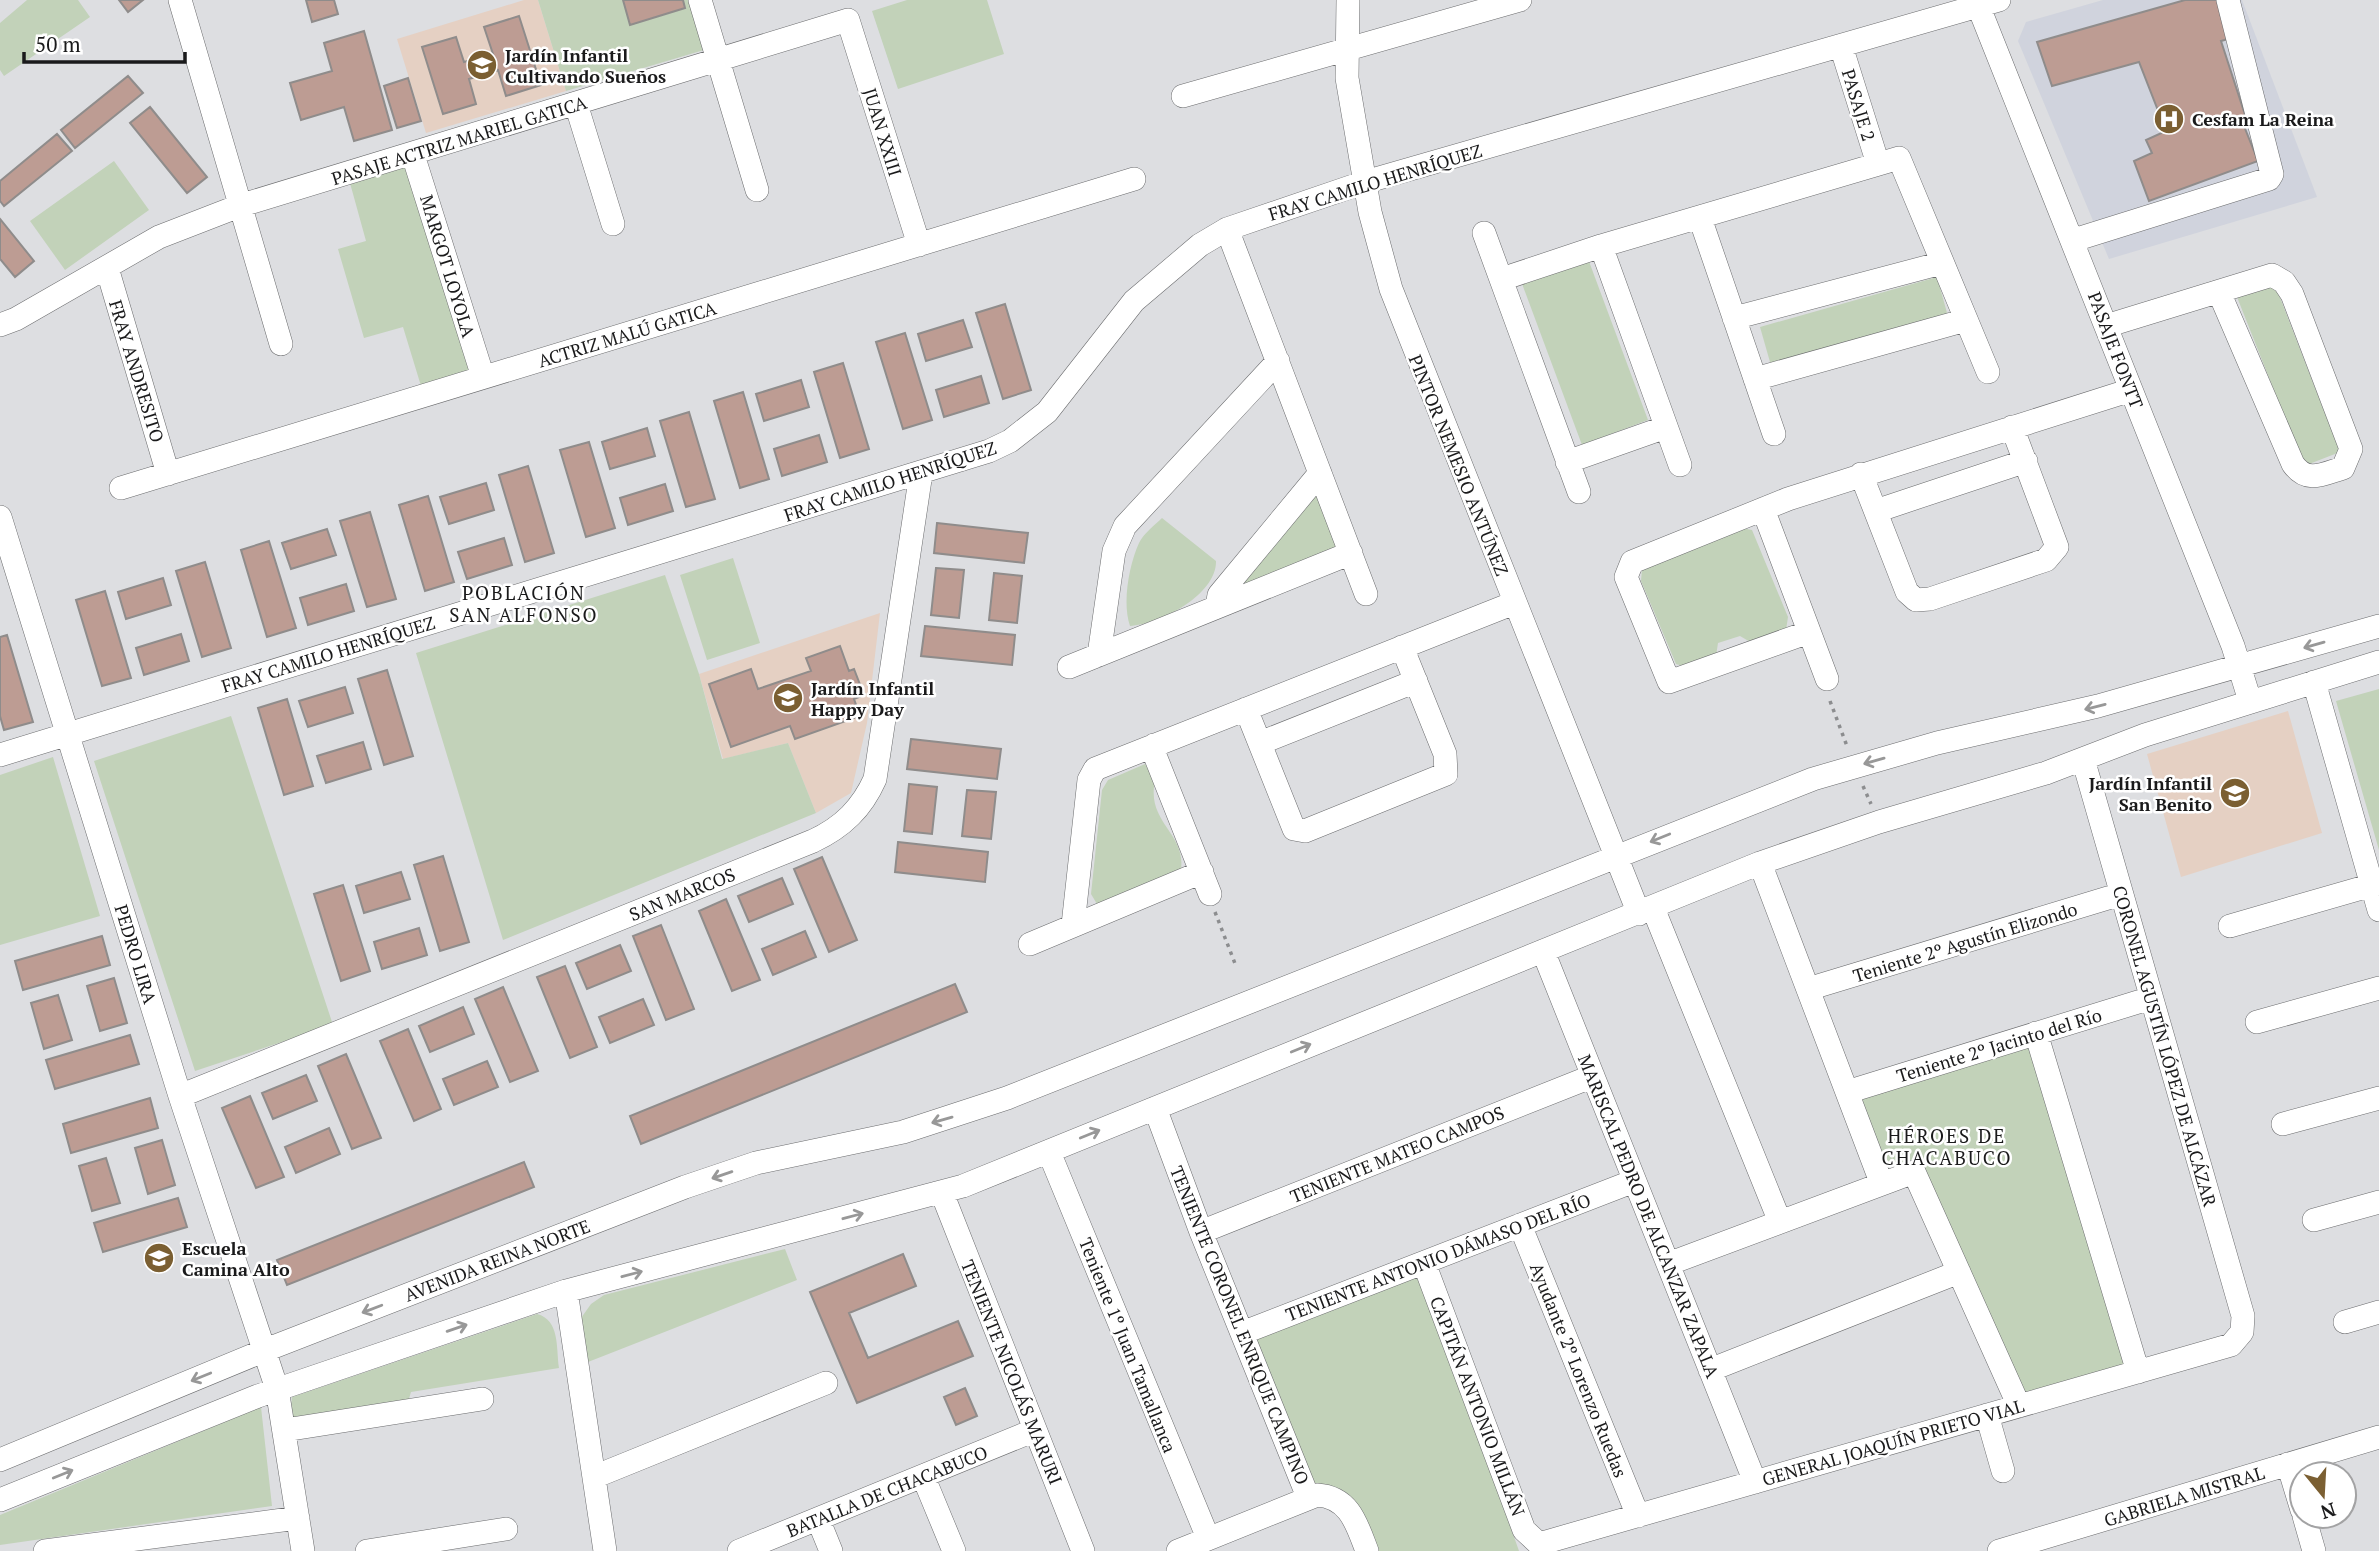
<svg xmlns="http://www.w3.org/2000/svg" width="2379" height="1551" viewBox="0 0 2379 1551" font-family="'PT Serif',serif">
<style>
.built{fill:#d0d3dd}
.education{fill:#e5d0c3}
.green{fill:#c2d2b9}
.building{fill:#bd9c93;stroke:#8f8c8b;stroke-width:2}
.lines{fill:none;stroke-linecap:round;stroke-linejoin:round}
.minor-casing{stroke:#6b6c6e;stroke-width:24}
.path{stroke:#8c8d8f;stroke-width:3.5;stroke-dasharray:3.5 5;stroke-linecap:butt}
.minor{stroke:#fff;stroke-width:23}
.oneway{stroke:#989898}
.labels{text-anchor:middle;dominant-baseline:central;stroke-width:5;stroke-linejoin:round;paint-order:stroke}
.poi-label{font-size:18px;font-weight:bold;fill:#1a1a1b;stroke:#fff;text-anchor:start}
.street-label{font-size:18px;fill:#1a1a1b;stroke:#fff}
.neighbourhood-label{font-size:19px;letter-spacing:2px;fill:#1a1a1b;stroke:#fff}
</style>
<rect width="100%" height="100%" fill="#dddee1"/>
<path class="built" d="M2103,0h139l75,197 -208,62 -91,-218 8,-19z"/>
<path class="education" d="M524,0h14l28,91 -140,42 -29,-94z
M880,613l-13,110 -16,70 -35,20 -28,-70 -65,16 -24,-85z
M2288,711l34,122 -141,44 -34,-123z"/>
<path class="green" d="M27,0h51l12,17 -86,59 -4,-6v-47z
M538,0h151l15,50 -138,41z
M907,0h80l17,54 -106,35 -26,-78z
M114,161l35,49 -84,60 -35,-49z
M410,166l60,206 -49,14 -18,-59 -39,11 -26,-89 28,-8 -16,-58z
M1587,256l61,164 -66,25 -61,-164z
M1937,277l12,43 -177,49 -12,-42z
M2274,282l66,170 -36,14 -67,-169z
M1311,495h9l21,55 -103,39z
M1162,518l54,43c1,34 -57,64 -86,65 -8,-23 -1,-61 9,-83 4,-9 16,-18 23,-25z
M1742,528l10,2 36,87 -2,13 -34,13 -12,-7 -22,7 -2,13 -30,11 -10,-3 -35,-83 1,-12z
M733,558l27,85 -53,17 -27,-85z
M665,575l34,99 23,85 66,-16 28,70 -313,127 -87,-287z
M2379,689v161l-43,-149z
M231,716l102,309 -138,46 -101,-310z
M53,757l47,159 -100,29v-170z
M1145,764l10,17c-9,41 31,52 26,88l-84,35 -6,-10 11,-104 6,-10z
M2034,1037l100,333 -113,32 -104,-244 -31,10 -29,-76z
M785,1249l12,31 -209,82 -7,-44 10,-14 13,-9z
M1420,1271l99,280h-147l-54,-59 -72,-157z
M537,1314c23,6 19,33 22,54l-148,24 -3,10 -119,22 3,-27z
M261,1407l11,99 -272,39v-30z"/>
<path class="building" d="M119,0h24l-15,12z
M306,0h28l4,14 -26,8z
M623,0h60l2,8 -55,17z
M2185,0h33l10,39 -7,2 27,83 -4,2 14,35 -109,40 -15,-40 18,-8 -6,-13 20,-9 -27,-69 -87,24 -15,-44z
M519,16l22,69 -35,11 -8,-26 -29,9 7,25 -33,10 -21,-67 34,-10 8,25 29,-8 -9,-27z
M364,31l28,99 -38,11 -10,-34 -43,13 -11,-37 42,-12 -8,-28z
M128,76l15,17 -68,55 -14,-18z
M408,78l13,43 -24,7 -13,-42z
M150,107l57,70 -20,16 -57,-70z
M57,134l15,17 -68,55 -4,-5v-20z
M0,219l34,42 -19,16 -15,-18z
M1005,304l26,86 -28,9 -27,-86z
M963,320l9,27 -46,14 -8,-27z
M905,333l27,87 -29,9 -27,-87z
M843,363l26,86 -29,9 -26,-86z
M981,376l8,27 -45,14 -8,-27z
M801,380l8,27 -45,14 -8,-27z
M743,392l26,87 -29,9 -26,-87z
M689,412l26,87 -29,8 -26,-86z
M647,428l8,28 -45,13 -8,-27z
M819,435l8,27 -45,14 -8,-27z
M589,442l26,86 -29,9 -26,-87z
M528,466l26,87 -29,9 -26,-87z
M486,483l8,27 -45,14 -9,-27z
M665,484l8,27 -45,14 -8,-27z
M428,496l26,86 -29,9 -26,-86z
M370,512l26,87 -29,8 -27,-86z
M937,523l91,10 -4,30 -90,-10z
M327,529l9,26 -45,14 -9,-26z
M504,538l8,27 -45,14 -9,-27z
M269,541l27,87 -29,9 -26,-87z
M205,562l26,86 -29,9 -26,-86z
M936,568l28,2 -5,48 -28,-3z
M994,573l28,3 -5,47 -28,-3z
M163,578l8,27 -45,14 -8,-27z
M346,584l8,27 -46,14 -8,-27z
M105,591l26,87 -29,8 -26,-86z
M925,626l90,9 -3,30 -91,-9z
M181,634l8,27 -45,14 -8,-27z
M7,635l26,87 -29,8 -4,-14v-79z
M840,646l9,25 5,-2 10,26 -10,4 6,17 -65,23 -5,-13 -59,21 -22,-63 42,-15 7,20 53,-18 -5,-13z
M387,670l26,86 -29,9 -26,-86z
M345,687l8,26 -45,14 -9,-26z
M287,699l26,87 -29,9 -26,-87z
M911,739l90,10 -4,30 -90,-10z
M363,742l8,27 -45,14 -9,-27z
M909,784l28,3 -5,47 -28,-3z
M967,790l29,2 -5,47 -29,-3z
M898,842l90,10 -3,30 -90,-10z
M443,856l26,86 -29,9 -26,-86z
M822,857l35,83 -28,12 -35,-83z
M401,872l9,27 -46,14 -8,-27z
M782,878l11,26 -44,18 -11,-26z
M343,885l27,86 -29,10 -27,-87z
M726,899l34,81 -28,11 -33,-80z
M661,925l33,84 -28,11 -33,-84z
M419,928l8,27 -45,14 -8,-27z
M805,931l11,26 -43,18 -11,-26z
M102,936l8,29 -87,25 -8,-29z
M620,945l11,26 -44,18 -11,-26z
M565,966l32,81 -27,11 -33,-81z
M114,978l13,45 -27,8 -13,-45z
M955,984l12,28 -326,132 -11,-28z
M503,987l35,84 -28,11 -35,-83z
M58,995l14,45 -28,9 -13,-46z
M643,999l11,26 -44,18 -11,-26z
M463,1007l11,27 -44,18 -11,-26z
M408,1029l33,80 -27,12 -34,-80z
M130,1035l9,29 -84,25 -9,-29z
M346,1054l35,84 -29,11 -34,-83z
M487,1061l11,26 -44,18 -11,-26z
M306,1075l11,26 -44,18 -11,-26z
M250,1096l34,81 -28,11 -34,-80z
M150,1098l8,30 -87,25 -8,-29z
M329,1128l11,26 -44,19 -11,-26z
M162,1140l13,45 -27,9 -13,-46z
M106,1158l14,45 -28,8 -13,-45z
M524,1162l10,25 -247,98 -10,-25z
M178,1198l9,29 -84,25 -9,-29z
M903,1254l13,32 -67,27 19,45 90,-37 15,35 -116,47 -47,-111z
M965,1388l12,28 -21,9 -12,-28z"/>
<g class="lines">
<g class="minor-casing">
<path id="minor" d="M180,0l101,344
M700,0l57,190
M1348,0l-1,78 23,134 21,77 248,625
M1976,0l257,646 17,55
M1841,46l37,118
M1183,96l337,-96
M576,104l37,120
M413,155l70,222
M1700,218l74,216
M1227,229l139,365
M1484,233l95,259
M2074,240l195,-61 3,-5 -44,-174
M1601,246l79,219
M107,268l61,206
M1502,279l99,-33 298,-88 89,214
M1734,318l208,-55
M0,325l16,-6 143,-82 80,-31 609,-186 71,225
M2106,326l166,-51 12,7 8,12 59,155 -8,19c-20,6 -36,16 -50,-4l-74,-172
M1755,379l211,-59
M1567,462l99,-35
M1861,474l46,118 9,8 14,-1 116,-39 11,-13 -45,-120
M121,488l1013,-309
M1763,509l64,170
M1876,511l150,-50
M0,517l180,579 97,293 26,162
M1217,607l2,-12 101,-122
M1809,632l-140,50 -43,-105 6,-15 156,-63 343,-109
M1099,655l15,-104 11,-25 153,-165
M1069,667l282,-114
M2314,682l65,228
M1246,709l48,120 11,2 141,-57 -1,-20 -43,-107
M1260,743l156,-62
M1154,745v8l56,141
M0,755l989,-304 21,-10 37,-29 87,-111 66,-56 27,-16 138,-47 634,-182
M1760,863l121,319
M1653,908l127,314
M1073,925l16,-145 6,-11 419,-166
M2230,926l149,-43
M1030,944l172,-72
M1543,951l212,531
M1808,989l313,-95
M2257,1022l122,-34
M2036,1033l102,339
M1847,1092l304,-94
M180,1096l633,-255c30,-14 49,-33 62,-62l46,-306
M1155,1108l46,124 107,265
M2283,1124l96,-26
M1049,1152l159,386
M942,1193l141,358
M2314,1220l65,-18
M1520,1225l118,291
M1201,1232l392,-156
M1424,1263l100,267 15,14
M1668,1264l246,-92 105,234
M566,1291l39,260
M2345,1322l34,-10
M1242,1333l392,-152
M1710,1370l249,-98
M1987,1415l16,56
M285,1430l197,-31
M0,1460l263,-109 422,-164 71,-24 147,-31 104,-34 806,-319 124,-36 161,-37 281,-80
M2288,1464l14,46
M923,1476l31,75
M594,1477l232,-94
M0,1500l258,-104 308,-105 397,-105 797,-323 119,-41 167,-49 99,-38 234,-73
M2304,1516l10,35
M818,1519l13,32
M1539,1544l692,-199 11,-13 1,-16 -160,-557
M45,1551l253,-33
M367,1551l139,-22
M739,1551l296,-121
M1178,1551l139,-56c33,2 40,30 50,56
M1999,1551l380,-114"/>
</g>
<path class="path" d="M1830,701l17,45
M1863,786l8,18
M1215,912l21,54"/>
<use href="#minor" class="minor"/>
</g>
<defs><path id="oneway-shaft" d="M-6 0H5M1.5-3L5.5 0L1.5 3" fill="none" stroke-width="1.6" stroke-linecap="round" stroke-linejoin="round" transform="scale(1.75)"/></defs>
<g class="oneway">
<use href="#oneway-shaft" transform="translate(2314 645) rotate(164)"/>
<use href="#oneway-shaft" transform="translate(2095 707) rotate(166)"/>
<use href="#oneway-shaft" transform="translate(1874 761) rotate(164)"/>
<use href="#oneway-shaft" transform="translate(1660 838) rotate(158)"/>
<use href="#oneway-shaft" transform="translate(1301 1048) rotate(-22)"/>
<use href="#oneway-shaft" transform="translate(942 1120) rotate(164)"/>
<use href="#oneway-shaft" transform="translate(1090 1134) rotate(-22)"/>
<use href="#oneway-shaft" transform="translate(722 1175) rotate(161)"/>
<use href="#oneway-shaft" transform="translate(853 1216) rotate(-15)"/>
<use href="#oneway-shaft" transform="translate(632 1274) rotate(-15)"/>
<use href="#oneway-shaft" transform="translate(372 1309) rotate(159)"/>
<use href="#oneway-shaft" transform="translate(457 1328) rotate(-19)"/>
<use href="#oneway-shaft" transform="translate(201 1377) rotate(158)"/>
<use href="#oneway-shaft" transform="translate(63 1474) rotate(-22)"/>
</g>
<defs>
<g id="school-disc" transform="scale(1.575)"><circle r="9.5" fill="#7b5f32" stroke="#fff"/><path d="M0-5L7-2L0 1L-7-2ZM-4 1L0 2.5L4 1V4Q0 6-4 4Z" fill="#fff"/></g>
<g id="hospital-disc" transform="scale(1.575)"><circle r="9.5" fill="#7b5f32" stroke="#fff"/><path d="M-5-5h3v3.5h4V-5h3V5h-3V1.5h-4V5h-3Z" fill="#fff"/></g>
</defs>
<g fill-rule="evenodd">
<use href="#school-disc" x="482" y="65"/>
<use href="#hospital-disc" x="2169" y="119"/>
<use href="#school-disc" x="788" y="698"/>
<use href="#school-disc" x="2235" y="793"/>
<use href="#school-disc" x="159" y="1258"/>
</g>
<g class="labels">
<g class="poi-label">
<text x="505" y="55">Jardín Infantil<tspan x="505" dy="21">Cultivando Sueños</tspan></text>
<text x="2192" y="119">Cesfam La Reina</text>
<text x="811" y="688">Jardín Infantil<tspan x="811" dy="21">Happy Day</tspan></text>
<text x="2212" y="783" text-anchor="end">Jardín Infantil<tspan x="2212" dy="21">San Benito</tspan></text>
<text x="182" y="1248">Escuela<tspan x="182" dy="21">Camina Alto</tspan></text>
</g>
<g class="street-label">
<text transform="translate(1859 105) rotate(73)">PASAJE 2</text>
<text transform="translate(883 132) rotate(73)">JUAN XXIII</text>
<text transform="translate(459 140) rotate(-17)">PASAJE ACTRIZ MARIEL GATICA</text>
<text transform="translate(1375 182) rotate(-17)">FRAY CAMILO HENRÍQUEZ</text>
<text transform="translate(448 266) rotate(73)">MARGOT LOYOLA</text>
<text transform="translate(627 334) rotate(-17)">ACTRIZ MALÚ GATICA</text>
<text transform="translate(2116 350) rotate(69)">PASAJE FONTT</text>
<text transform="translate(137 371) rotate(73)">FRAY ANDRESITO</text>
<text transform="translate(1459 465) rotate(68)">PINTOR NEMESIO ANTÚNEZ</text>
<text transform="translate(890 481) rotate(-18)">FRAY CAMILO HENRÍQUEZ</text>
<text transform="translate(328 654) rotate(-17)">FRAY CAMILO HENRÍQUEZ</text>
<text transform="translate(682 894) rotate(-22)">SAN MARCOS</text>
<text transform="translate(1965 942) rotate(-17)">Teniente 2º Agustín Elizondo</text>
<text transform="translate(136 954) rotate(73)">PEDRO LIRA</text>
<text transform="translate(1999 1045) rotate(-17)">Teniente 2º Jacinto del Río</text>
<text transform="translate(2165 1046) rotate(74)">CORONEL AGUSTÍN LÓPEZ DE ALCÁZAR</text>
<text transform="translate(1397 1154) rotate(-22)">TENIENTE MATEO CAMPOS</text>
<text transform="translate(1649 1216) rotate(68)">MARISCAL PEDRO DE ALCANZAR ZAPALA</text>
<text transform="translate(1438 1257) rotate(-21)">TENIENTE ANTONIO DÁMASO DEL RÍO</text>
<text transform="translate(497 1260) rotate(-21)">AVENIDA REINA NORTE</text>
<text transform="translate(1240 1325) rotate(68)">TENIENTE CORONEL ENRIQUE CAMPINO</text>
<text transform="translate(1128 1345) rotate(68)">Teniente 1º Juan Tamallanca</text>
<text transform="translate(1579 1370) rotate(68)">Ayudante 2º Lorenzo Ruedas</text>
<text transform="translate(1012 1372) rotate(68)">TENIENTE NICOLÁS MARURI</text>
<text transform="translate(1478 1406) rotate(69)">CAPITÁN ANTONIO MILLÁN</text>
<text transform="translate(1893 1442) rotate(-16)">GENERAL JOAQUÍN PRIETO VIAL</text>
<text transform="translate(887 1491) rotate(-22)">BATALLA DE CHACABUCO</text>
<text transform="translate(2184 1496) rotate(-17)">GABRIELA MISTRAL</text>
</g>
<g class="neighbourhood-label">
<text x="524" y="592">POBLACIÓN<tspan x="524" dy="22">SAN ALFONSO</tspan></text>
<text x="1947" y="1135">HÉROES DE<tspan x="1947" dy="22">CHACABUCO</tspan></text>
</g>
</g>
<g transform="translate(2323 1495) rotate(162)"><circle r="33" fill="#ffffff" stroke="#a3a3a4" stroke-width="2"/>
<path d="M0-5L12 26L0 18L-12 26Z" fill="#7b5f32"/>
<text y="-10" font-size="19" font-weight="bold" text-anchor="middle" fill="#1a1a1b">N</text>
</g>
<path d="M24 52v10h161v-10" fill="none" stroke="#1a1a1b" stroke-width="3.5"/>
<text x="35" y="52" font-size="21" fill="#1a1a1b" stroke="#ffffff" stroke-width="5" paint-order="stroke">50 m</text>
</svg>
